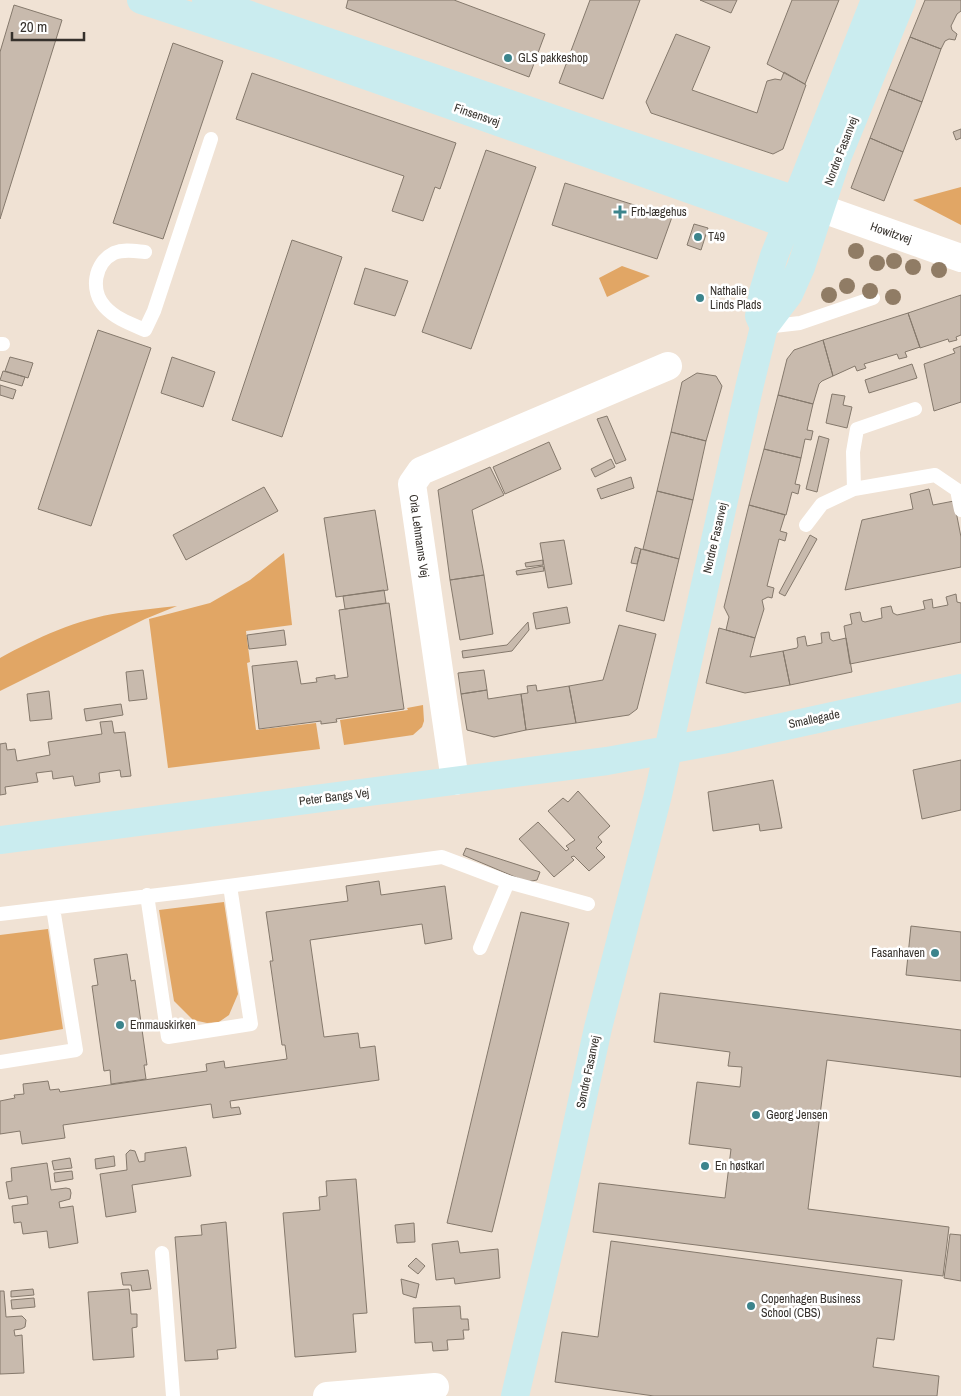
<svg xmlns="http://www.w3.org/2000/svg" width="961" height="1396" viewBox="0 0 961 1396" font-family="'Archivo Narrow',sans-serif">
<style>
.green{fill:#e1a665}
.building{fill:#c8baad;stroke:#85796c}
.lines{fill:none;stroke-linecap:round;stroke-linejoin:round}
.lane{stroke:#fff;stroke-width:14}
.street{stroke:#fff;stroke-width:28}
.secondary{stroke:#caecef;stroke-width:28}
.tree{fill:#907c65}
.poi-dot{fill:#3c848c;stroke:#fff;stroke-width:2}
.labels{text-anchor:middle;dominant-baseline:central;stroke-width:5;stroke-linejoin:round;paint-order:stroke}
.poi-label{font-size:12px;fill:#36312c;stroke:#fff;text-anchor:start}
.street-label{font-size:12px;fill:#36312c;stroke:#fff}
</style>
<rect width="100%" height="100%" fill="#f0e2d4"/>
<path class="green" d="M961,187v38l-48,-25z
M622,266l28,10 -43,21 -8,-19z
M284,553l8,72 -46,6 4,31 -3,1 9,67 60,-7 4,26 -152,19 -19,-149 61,-16 40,-23z
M177,606l-32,13 -145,72v-33c36,-20 78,-39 119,-45 19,-3 39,-5 58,-7z
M423,705l1,16 -2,6 -9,8 -69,10 -4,-25 68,-10 -1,-2z
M224,902l14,92 -9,21 -10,7 -12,1 -14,-3 -19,-19 -15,-91z
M48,929l15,100 -63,11v-105z"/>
<path class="building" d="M348,0h106l91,34 -16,43 -183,-69z
M590,0h50l-37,99 -44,-16z
M700,0h37l-6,13z
M792,0h47l-34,84 -38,-20z
M925,0h36v11l-4,3 -6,12 1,4 5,4 -2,6 -6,-1 -4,2 -4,8 -31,-12z
M14,5l48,15 -62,199v-167z
M676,34l34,13 -18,43 65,23 10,-32 8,-2 6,1 3,-8 22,13 -23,64 -10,5 -122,-41 -5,-11z
M910,37l31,12 -19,53 -33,-13z
M173,43l50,18 -60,178 -50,-16z
M252,73l204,70 -16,46 -5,-2 -12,34 -31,-10 12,-35 -168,-57z
M889,89l33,13 -19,50 -33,-14z
M961,129v9l-5,2 -3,-8z
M870,138l33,14 -19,49 -33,-13z
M486,150l50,17 -65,182 -49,-17z
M565,183l107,34 -15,42 -105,-34z
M694,224l14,4 -7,22 -14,-5z
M292,240l50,17 -60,180 -50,-17z
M365,268l43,13 -13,35 -41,-12z
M961,295v40l-5,2 1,3 -8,2 -1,-3 -28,9 -12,-35z
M908,313l12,34 -15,5 2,5 -8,2 -2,-5 -33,10 2,4 -9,3 -2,-5 -22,10 -10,-36z
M98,330l53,18 -60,178 -53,-17z
M823,340l10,36 -11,5 -3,3 -6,20 -35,-9 9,-36 7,-9z
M961,346v56l-27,9 -10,-47 31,-11 -2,-4z
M10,357l23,6 -5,15 -23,-7z
M172,357l43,15 -12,35 -42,-14z
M912,364l5,14 -48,15 -4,-13z
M3,371l22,6 -3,9 -22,-6z
M697,373l19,3 6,10 -16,55 -35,-9 11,-50z
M0,385l16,5 -3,9 -13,-4z
M832,394l13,2 -2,9 9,2 -5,21 -21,-5z
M778,395l35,9 -6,26 6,1 -2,9 -6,-1 -4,19 -37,-9z
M607,416l19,44 -10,4 -19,-45z
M671,432l35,9 -13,59 -36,-9z
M819,436l10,3 -12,53 -11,-3z
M549,442l12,27 -56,25 -12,-27z
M764,449l37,9 -6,26 5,1 -2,9 -6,-2 -6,23 -37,-10z
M611,459l4,8 -20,10 -4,-8z
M490,467l14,28 -32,15 12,65 -34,5 -12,-90z
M631,477l3,11 -33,11 -4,-10z
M264,487l14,24 -92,49 -13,-25z
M929,489l4,16 21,-4 7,36v30l-116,23 17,-70 51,-11 -3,-15z
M657,491l36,9 -14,59 -36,-10z
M749,505l36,10 -5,16 7,2 -2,8 -6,-2 -12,47 7,2 -2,10 -4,-1 -6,3 2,9 -9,29 -29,-8 3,-13 -5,-10z
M375,510l13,80 -52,7 -12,-79z
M810,535l7,4 -32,57 -6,-3z
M564,540l8,44 -24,4 -8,-45z
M635,547l6,2 -4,15 -6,-1z
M641,549l38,10 -15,62 -38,-10z
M543,560v5l-17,2 -1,-4z
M543,566l1,5 -27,4 -1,-4z
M484,575l9,59 -33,6 -10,-60z
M384,590l2,13 -41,6 -2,-13z
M956,594l1,8 4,1v39l-111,22 -6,-38 8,-2 -2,-10 10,-2 2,9 3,1 17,-4 -1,-10 10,-2 2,7 4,2 28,-6 -2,-8 9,-2 1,9 15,-3 -2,-8z
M389,603l15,106 -68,10 1,3 -16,2v-3l-62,8 -7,-63 45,-5 4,23 16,-2 -1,-4 19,-3v4l13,-2 -9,-67z
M567,607l3,16 -34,6 -3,-16z
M528,622l1,8 -17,21 -49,7 -1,-7 45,-6z
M619,625l37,9 -19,75 -8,6 -53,8 -7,-37 34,-6z
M719,628l36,10 -5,19 33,-6 7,34 -45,8 -39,-10z
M284,630l2,15 -37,4 -2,-14z
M829,632l1,7 3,2 13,-3 6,34 -62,13 -7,-34 14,-3 1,-2 -1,-8 8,-2 2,10 15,-3 -1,-10z
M143,670l4,29 -18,2 -3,-29z
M484,670l3,20 -26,4 -3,-21z
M536,685l1,6 32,-5 7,37 -50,7 -5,-36 7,-1 -1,-7z
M487,690l1,9 33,-5 5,36 -32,7 -27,-7 -6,-36z
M49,691l3,28 -22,2 -3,-27z
M121,704l2,11 -37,6 -2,-12z
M112,721l2,12 11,-1 6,44 -10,1 -1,-7 -21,3 1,9 -25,4 -2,-10 -20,3 -1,-8 -16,2 2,9 -33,5 1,7 -6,1v-51l6,-1 1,7 8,-1 2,12 33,-6 -2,-13 54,-8 -2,-12z
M961,760v50l-39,9 -9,-49z
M773,780l9,48 -22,3 -1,-7 -46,7 -5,-39z
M578,791l32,35 -12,11 4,5 -6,6 9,9 -16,14 -15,-15 -3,1 3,3 -20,17 -35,-38 19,-17 28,29 3,-2 -3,-3 9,-6 -27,-29 15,-13 5,4z
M466,848l74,24 -3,8 -10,2 -64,-27z
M379,881l2,14 64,-9 7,53 -27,5 -3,-20 -112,16 14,97 34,-4 2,15 15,-2 4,34 -149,21 1,7 8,-1 2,7 -28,4 -2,-14 -148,21 2,13 -43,6 -2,-13 -20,3v-33l15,-3 -1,-3 10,-1 -1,-10 25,-3 2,9 9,-1 1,3 147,-21 -1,-7 18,-3 1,7 62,-9 -2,-14h-3l-12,-84h3l-7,-49 82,-11 -2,-15z
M521,912l48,11 -77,309 -45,-9z
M911,926l50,6v49l-55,-6z
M127,954l4,27 4,-1 12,85h-3l2,14 -35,5 -1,-14 -6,1 -12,-85 6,-1 -4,-26z
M660,993l301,37v47l-134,-17 -19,149 141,18 -6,49 -350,-44 6,-49 126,15 6,-49 -42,-5 8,-62 43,5 2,-20 -14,-1 2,-14 -76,-10z
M186,1147l5,29 -59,9 4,27 -30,5 -6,-43 27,-4 -1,-16 4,-4 5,1 4,11 6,-1v-8z
M114,1156l1,10 -19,3 -1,-10z
M70,1158l2,10 -18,2 -2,-9z
M47,1163l4,27 15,-2 4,1 1,4 -1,6 -11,3 1,6 13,-2 5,37 -29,5 -2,-17 -24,3 -2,-12 -7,1 -2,-17 16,-2 -1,-8 -18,3 -3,-17 6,-1 -1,-13z
M72,1171l1,8 -18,3 -1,-9z
M356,1179l11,134 -14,1 3,38 -61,5 -12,-144 37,-3 -1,-13 8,-1 -1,-15z
M226,1222l10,126 -19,2 1,9 -33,2 -10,-124 27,-2 -1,-10z
M414,1223l1,19 -18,1 -2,-18z
M950,1234l11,1v46l-17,-3z
M458,1241l2,12 38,-4 2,29 -45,6 -1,-6 -18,2 -4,-36z
M611,1241l291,39 -8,60 -17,-2 -4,29 66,9 -2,20h-283l-99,-14 7,-50 36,5z
M416,1258l9,8 -7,8 -10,-8z
M148,1270l3,19 -19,2 -1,-6h-8l-2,-12z
M401,1279l18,5 -3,14 -13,-4z
M33,1289l1,6 -23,2v-6z
M129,1289l2,25h6v13l-5,1 2,29 -41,3 -5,-68z
M0,1291h4l2,26 16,-1 4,4 -1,7 -4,2 -7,1 1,6 7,-1 2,38 -24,1z
M34,1298l1,9 -23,2 -1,-9z
M460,1306l1,13h7l1,11h-6l1,9 -17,1 1,10 -15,1 -1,-9 -17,1 -2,-35z"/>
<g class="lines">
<path class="lane" d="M145,252c-11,-1 -21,-3 -31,1 -20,10 -24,38 -9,54 11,12 26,17 40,23l9,-19 57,-172
M765,327l35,-4 73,-25
M0,344h3
M854,489l-1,-37 4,-23 58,-20
M806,525l16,-21 32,-15 81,-14 22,15 4,20
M147,895l21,142 83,-13 -21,-138
M0,914l191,-23 251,-34 66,25 80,22
M480,948l28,-66
M0,1062l76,-12 -23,-142
M162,1253l11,143"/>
<path class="street" d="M820,208l141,50
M455,781l-43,-297 9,-13 247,-105
M327,1396l108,-9"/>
<path class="secondary" d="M141,0l141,46 444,156 86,32
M206,0l403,138 211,70
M764,327l-5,-11 4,-24 11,-36 101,-256
M0,840l607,-79 115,-21 239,-52
M515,1396l41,-175 42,-193 60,-233 92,-411 14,-57 25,-33 12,-27 36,-109 65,-158"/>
</g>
<g class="tree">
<circle cx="856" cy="251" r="8"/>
<circle cx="894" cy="261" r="8"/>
<circle cx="877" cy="263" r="8"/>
<circle cx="913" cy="267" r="8"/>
<circle cx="939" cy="270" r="8"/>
<circle cx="847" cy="286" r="8"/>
<circle cx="870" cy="291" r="8"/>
<circle cx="829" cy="295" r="8"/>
<circle cx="893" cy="297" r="8"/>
</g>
<g class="poi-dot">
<circle cx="508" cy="58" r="5"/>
<path d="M617.5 204.5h5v5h5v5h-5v5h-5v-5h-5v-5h5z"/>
<circle cx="698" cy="237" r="5"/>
<circle cx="700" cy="298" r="5"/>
<circle cx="935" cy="953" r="5"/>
<circle cx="120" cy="1025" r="5"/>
<circle cx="756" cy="1115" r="5"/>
<circle cx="705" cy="1166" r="5"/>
<circle cx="751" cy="1306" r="5"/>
</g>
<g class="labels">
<g class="poi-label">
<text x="518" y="58">GLS pakkeshop</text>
<text x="631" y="212">Frb-lægehus</text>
<text x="708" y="237">T49</text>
<text x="710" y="291">Nathalie<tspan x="710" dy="14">Linds Plads</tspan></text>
<text x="925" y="953" text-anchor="end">Fasanhaven</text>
<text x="130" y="1025">Emmauskirken</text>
<text x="766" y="1115">Georg Jensen</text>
<text x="715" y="1166">En høstkarl</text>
<text x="761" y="1299">Copenhagen Business<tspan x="761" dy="14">School (CBS)</tspan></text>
</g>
<g class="street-label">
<text transform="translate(477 115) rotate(19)">Finsensvej</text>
<text transform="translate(841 151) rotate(-69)">Nordre Fasanvej</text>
<text transform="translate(891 233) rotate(19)">Howitzvej</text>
<text transform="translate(419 536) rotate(82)">Orla Lehmanns Vej</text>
<text transform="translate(715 538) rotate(-77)">Nordre Fasanvej</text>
<text transform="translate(814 719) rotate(-12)">Smallegade</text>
<text transform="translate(334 797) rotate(-7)">Peter Bangs Vej</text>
<text transform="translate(588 1072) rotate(-78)">Søndre Fasanvej</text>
</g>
</g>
<path d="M12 32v8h72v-8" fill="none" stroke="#36312c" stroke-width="2.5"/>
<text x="20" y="32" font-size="15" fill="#36312c" stroke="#ffffff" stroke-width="4" paint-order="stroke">20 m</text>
</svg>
